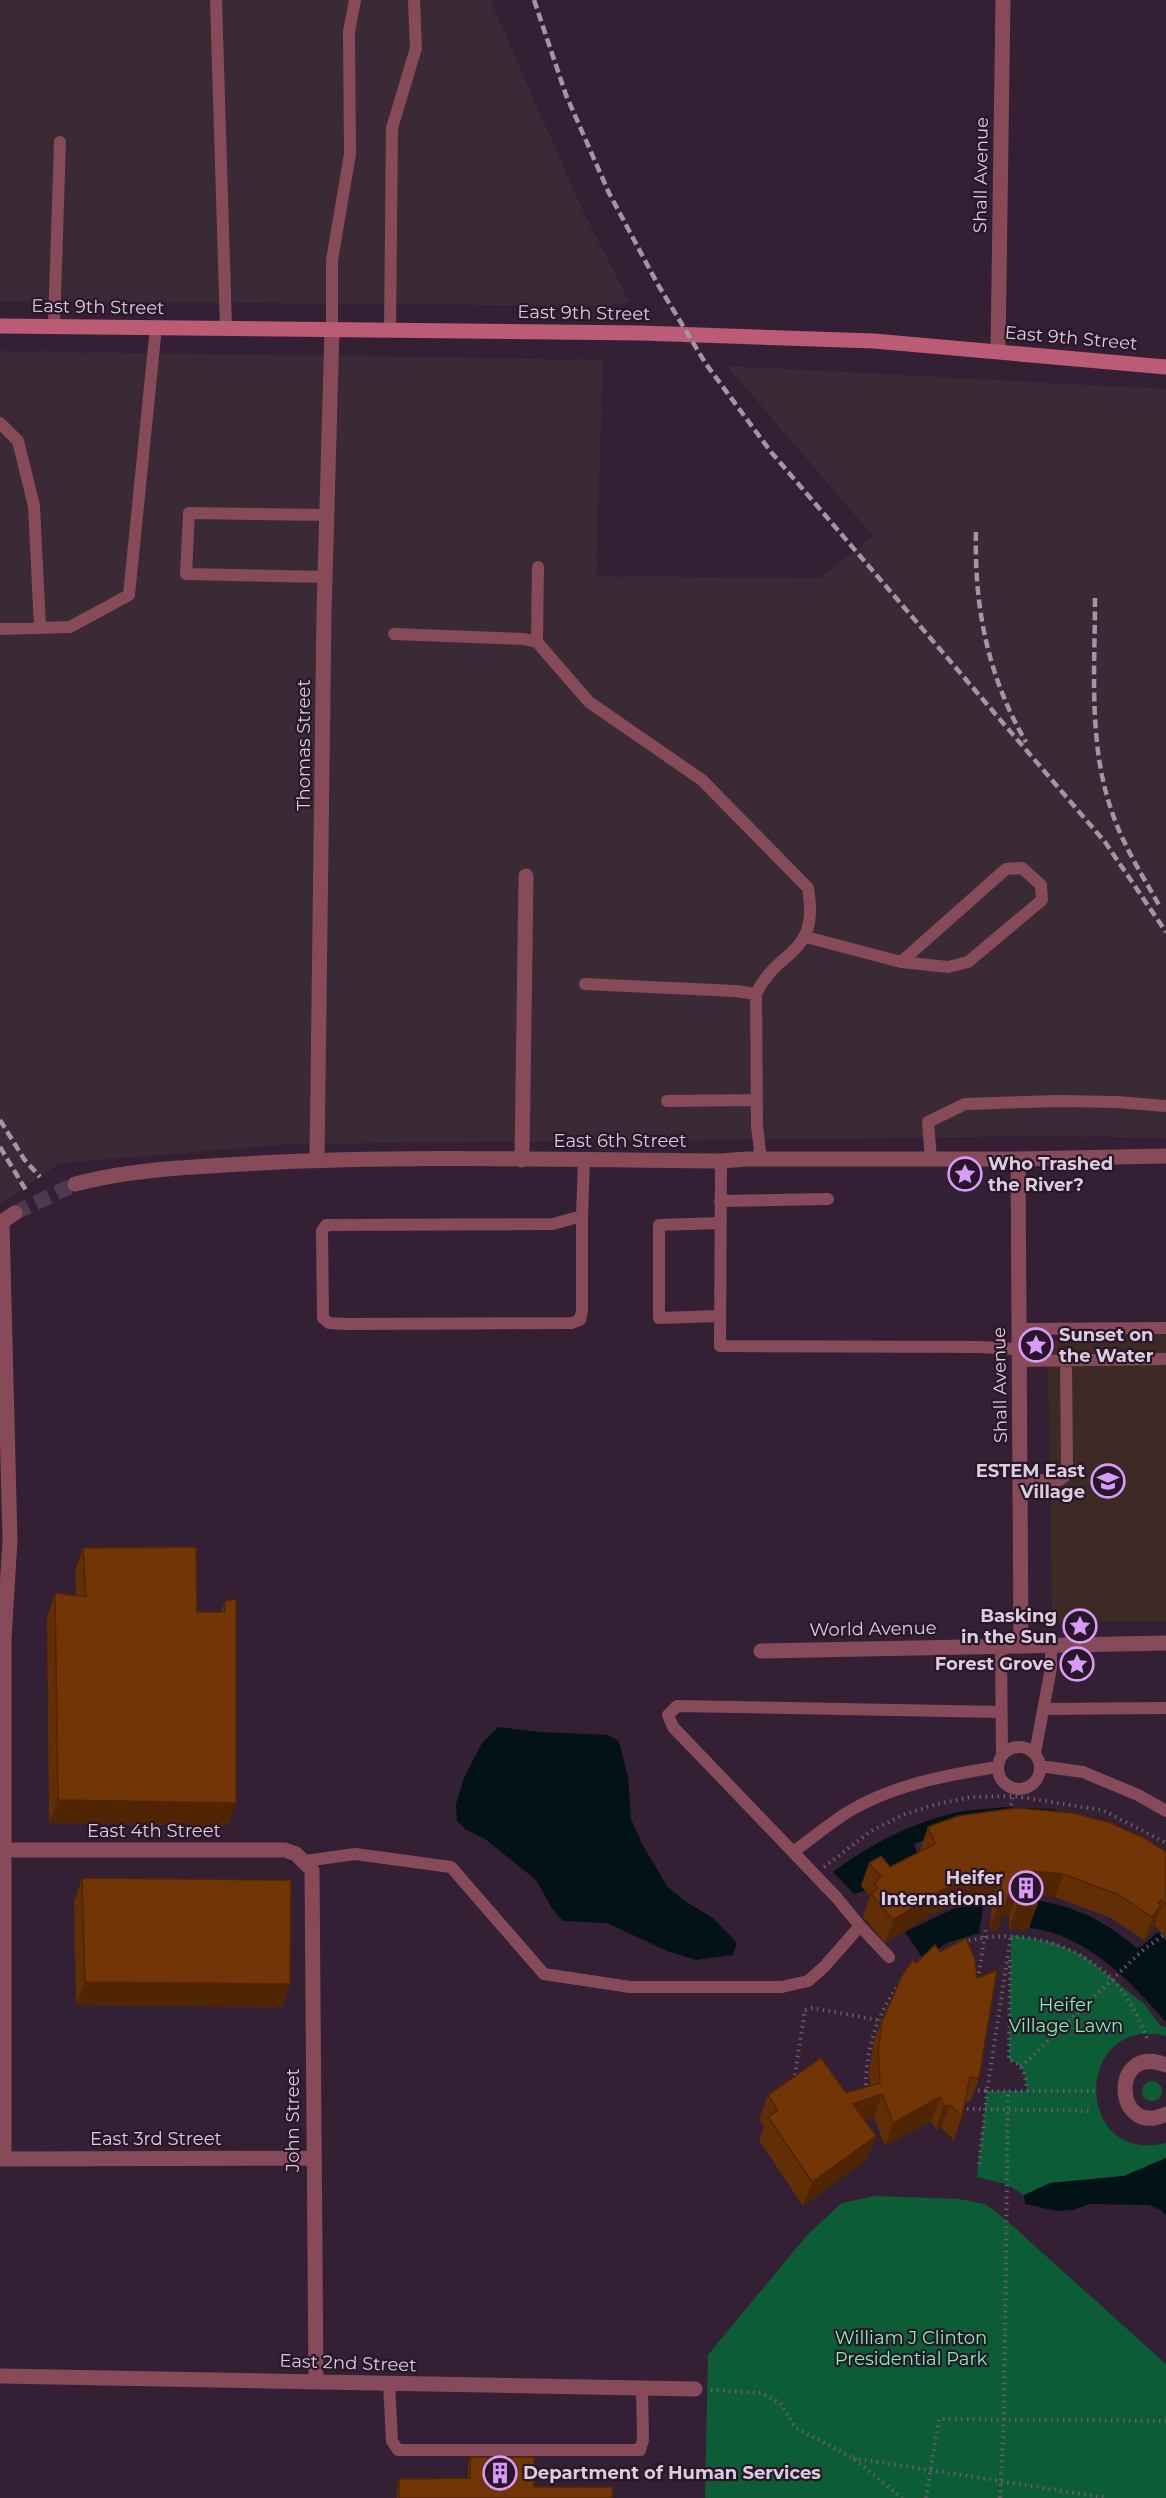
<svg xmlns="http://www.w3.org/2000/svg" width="1166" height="2498" viewBox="0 0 1166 2498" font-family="Montserrat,sans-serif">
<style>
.industrial{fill:#3a2a35}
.education{fill:#3d2a25}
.green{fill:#0c5d36}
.water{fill:#021216}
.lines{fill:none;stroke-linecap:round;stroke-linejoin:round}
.tertiary-tunnel{stroke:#4d3a4e;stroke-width:15;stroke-dasharray:15 8;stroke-linecap:butt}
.path{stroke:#6c5a6d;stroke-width:4;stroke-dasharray:1.5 4.5;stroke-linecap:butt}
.service{stroke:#874a59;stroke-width:12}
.minor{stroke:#874a59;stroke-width:15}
.tertiary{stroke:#874a59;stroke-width:15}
.secondary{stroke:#bb5b75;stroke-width:15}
.rail{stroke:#a494a5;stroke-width:4.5;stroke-dasharray:9 4.5;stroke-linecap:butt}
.wall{fill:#622e05}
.shaded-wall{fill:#502504}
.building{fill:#723506;stroke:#502504;stroke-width:1.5}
.labels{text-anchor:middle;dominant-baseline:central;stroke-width:4.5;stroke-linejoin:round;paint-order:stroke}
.street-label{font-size:18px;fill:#dbcedc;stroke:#2a162b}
.poi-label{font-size:18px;font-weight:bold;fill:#dbcedc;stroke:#2a162b;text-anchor:end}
.park-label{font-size:18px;fill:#77f8ad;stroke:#2a162b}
</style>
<rect width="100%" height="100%" fill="#342035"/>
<path class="industrial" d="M0,0h490l94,213 45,89 -26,4 -603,-5z
M0,351l603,9 -7,216 224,2 53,-42 -146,-170 439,23v749l-100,-2 -776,8 -230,19 -60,41z"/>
<path class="education" d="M1166,1334v287l-114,1 -4,-281z"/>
<path class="green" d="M1011,1935l44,8 29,13 60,48 16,21 6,3v8c-92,-23 -94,130 0,107v15l-42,18 -74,7 -26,12 -18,-11 -29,-7 10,-86h40c-2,-16 -2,-26 -18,-31z
M1142 2091a10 10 0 1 1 20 0a10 10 0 1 1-20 0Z
M875,2196l84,3 26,5 21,16 160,144v134h-461l3,-143 99,-120 35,-32z"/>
<path class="water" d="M498,1727l43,5 67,3 11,6 9,36 3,42 11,25 25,42 16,14 30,18 24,25 -4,12 -37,5 -29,-9 -60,-28 -44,-2 -10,-11 -17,-30 -51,-41 -20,-10 -8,-8 -1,-17 8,-26 18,-35z
M1005,1807l45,2 35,8 81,40 -226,-23 -26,10 4,13c-20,14 -40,31 -64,37l-21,-22c37,-28 80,-50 126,-60 15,-3 31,-3 46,-5z
M1022,1898c51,7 76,18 115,50l5,-2 16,-14 8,9v81c-36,-41 -79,-87 -136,-94v-21z
M984,1902l-5,31 -32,10 -24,16 -18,-27 48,-23z
M1166,2158v58l-5,-6 -12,-5 -59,-1 -17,6 -16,1 -32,-7 -1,-9 26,-12 74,-7z"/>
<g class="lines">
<path class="tertiary-tunnel" d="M15,1213l60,-29"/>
<path class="path" d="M1010,1811l4,-23
M824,1867l47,-36 32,-16 34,-11 35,-7 41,-1 89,14 64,33
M963,1942c52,-14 110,-2 149,37 16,16 26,38 35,59
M1010,1960l-1,100c16,5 16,16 18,31
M978,1979l8,-52
M1021,2067l123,-118 20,-14
M794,2081l11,-71 7,-2 66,12
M972,2090l15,1 24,-156
M866,2091c-1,-40 10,-76 34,-108
M967,2109l125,2
M979,2164l8,-73h21
M711,2390l50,3 19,10 16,25 57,30 49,40
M853,2458l255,40
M926,2498l13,-79 227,2
M1000,2498l4,-80 4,-327h91"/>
<path class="service" d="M216,0l10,328
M54,326l6,-184
M332,330v-70l18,-106 -1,-122 6,-32
M390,330l2,-202 24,-80 -2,-48
M0,423l18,18 16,65 6,121
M325,577l-139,-3 3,-61 138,2
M0,629l70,-2 59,-32 27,-268
M394,634l130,5 13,3 52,60 113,78 106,108c12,69 -30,59 -52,106l1,132 4,33
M537,642l1,-75
M806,937l95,25 47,5 20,-5 74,-62 -1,-15 -19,-17 -16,1 -105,93
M585,984l150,7 21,3
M667,1101l89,-1
M931,1159l-3,-37 37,-18 92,-3 60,1 49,4
M721,1161l-1,185 260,1 39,2
M720,1201l108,-2
M582,1216v94l-2,10 -8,3 -226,1 -17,-1 -6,-5 -1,-87 4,-6 227,-1 29,-8 2,-56
M720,1316l-61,2v-93l62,-2
M1019,1329l146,-1
M1019,1361l147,-2
M1021,1480h38l5,-3 3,-9 -1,-108
M1001,1646l1,108
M1043,1709l123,-1
M998 1768a21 21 0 1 1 42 0a21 21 0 1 1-42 0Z
M1035,1753l16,-85v-23
M1040,1766l43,6 55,23 28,16
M997,1767c-50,8 -105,18 -149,45 -19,12 -37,27 -55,40l-120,-125 -5,-12 9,-9 324,6
M305,1861l50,-7 96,13 93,107 86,13h152l26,-6 16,-14 36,-41 -23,-28 -44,-46
M860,1926l29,31
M389,2383l3,58 6,9h242l3,-10 -1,-52"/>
<path class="minor" d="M998,350l5,-350
M317,1160l7,-548 8,-282
M522,1160l4,-284
M2,1223l8,317 -6,100v519
M761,1651l260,-5
M0,1850h285l11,4 16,16 4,511
M1166,2065c-57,-23 -52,74 0,49
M0,2159l312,-1
M0,2376l695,13"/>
<path class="tertiary" d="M1018,1159l3,487 145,-3
M75,1184c61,-16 122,-17 185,-21 153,-8 307,-3 461,-2l26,-2h271l148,-3
M0,1223l15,-10"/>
<path class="secondary" d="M0,326l641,7 233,8 292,26"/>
<path class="rail" d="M534,0l32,95 43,98 48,90 49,81 65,88 334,390 61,90
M976,532c-2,75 12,145 50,210
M1095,598c0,71 -7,146 17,214 11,33 30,63 47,93
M0,1120l24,39 16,18
M0,1147l27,45"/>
</g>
<path class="wall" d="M83,1548l114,64h24l4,-11 3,225 -179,-3 -2,-206 8,-24 21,3 -1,-25z
M928,1827l238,25v85l-12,-12 -1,4 -9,11 -33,-22 -56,-21 -19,-1 -8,34 -19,-1v-13l-7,-1 -5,16 -8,-1 5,-35 -20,4 -40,14 -49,30 -22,-26 7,-21 -9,-10 8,-23 21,4 30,-15v-2z
M82,1878l208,106 -8,23 -206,-2 -2,-103z
M882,2021l97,58 -9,23 -5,-1 -3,15 -8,24 -13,-12 -5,1 -5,-8 -46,25 -11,-29 -10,3 3,39 -64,47 -44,-66 5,-14 -5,-7 9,-24 78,-2 24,-7 -1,-12 4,-30z
M470,2457l64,30 78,11h-215v-13l2,-6 69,-1v-15z"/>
<path class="shaded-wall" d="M58,1800l178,3 -8,23 -179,-3z
M1028,1871l35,3 -8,23 -35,-3z
M1003,1872l-9,23 -20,4 -40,14 -49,30 8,-23 49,-30 41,-15z
M1009,1892h9l-9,24 -7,-1 -5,16 -8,-1 9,-23z
M1161,1900l-3,10 3,-4 -8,23 -9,11 14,-37z
M1017,1906h20l-9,24 -19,-1z
M85,1982l205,2 -8,23 -206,-2z
M882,2094l-8,23 -30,10 9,-23z
M940,2097l-9,24 -46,25 8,-23z
M950,2105l-9,23 -5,1 8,-23z
M876,2136l-9,23 -64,47 9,-24z"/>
<path class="building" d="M196,1547l1,65h28v-11l11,-2v204l-178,-3 -3,-207 31,4 -3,-49z
M1016,1808l57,5 38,10 35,16 20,13v53l-5,-5 -3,3 3,3 -9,11 -33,-22 -56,-21 -35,-3 1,16h7l1,19h-20l1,-14h-9l-4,15h-7l5,-35 -20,3 -41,15 -49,30 -22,-26 7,-6 -4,-5 7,-6 -12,-14 12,-7 9,11 45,-23 -7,-17 30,-11z
M82,1878l209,2 -1,104 -205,-2z
M966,1938l9,21 2,19 20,-8 -18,109 -9,-2 -8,39 -12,-11 -6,1 -4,-9 -47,26 -11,-29 -29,10 23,32 -64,46 -44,-65 10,-7 -10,-15 53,-37 25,35 34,-10 -2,-32 4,-30 21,-47 10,-14 3,3 19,-18 5,7z
M470,2457h64v30h79l-1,11h-213v-19l71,-1z"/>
<defs>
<g id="sight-ring" transform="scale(1.725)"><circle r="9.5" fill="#2a162b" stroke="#d79bf9" stroke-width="1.5"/><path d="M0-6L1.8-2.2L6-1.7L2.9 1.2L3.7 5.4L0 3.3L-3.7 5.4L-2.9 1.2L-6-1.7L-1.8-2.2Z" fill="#d79bf9"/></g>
<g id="school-ring" transform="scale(1.725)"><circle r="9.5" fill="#2a162b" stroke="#d79bf9" stroke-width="1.5"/><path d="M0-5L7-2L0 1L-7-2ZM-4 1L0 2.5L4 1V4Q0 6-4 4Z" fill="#d79bf9"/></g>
<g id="building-ring" transform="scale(1.725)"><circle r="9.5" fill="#2a162b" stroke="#d79bf9" stroke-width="1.5"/><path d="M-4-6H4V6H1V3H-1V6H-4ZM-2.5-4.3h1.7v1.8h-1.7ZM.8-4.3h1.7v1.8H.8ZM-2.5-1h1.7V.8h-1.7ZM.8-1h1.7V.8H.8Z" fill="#d79bf9"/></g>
</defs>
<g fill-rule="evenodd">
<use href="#sight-ring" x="965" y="1174"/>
<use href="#sight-ring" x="1036" y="1345"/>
<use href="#school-ring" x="1108" y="1481"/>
<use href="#sight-ring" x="1080" y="1626"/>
<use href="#sight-ring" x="1077" y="1664"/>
<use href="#building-ring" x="1026" y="1888"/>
<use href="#building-ring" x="500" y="2473"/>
</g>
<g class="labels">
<g class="street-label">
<text transform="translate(981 175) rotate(-89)">Shall Avenue</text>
<text transform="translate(98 307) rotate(1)">East 9th Street</text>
<text transform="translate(584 313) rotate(1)">East 9th Street</text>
<text transform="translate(1071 338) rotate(5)">East 9th Street</text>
<text transform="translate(304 745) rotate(-90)">Thomas Street</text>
<text x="620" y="1141">East 6th Street</text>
<text transform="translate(1000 1385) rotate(-91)">Shall Avenue</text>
<text transform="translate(873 1629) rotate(-1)">World Avenue</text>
<text x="154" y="1831">East 4th Street</text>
<text transform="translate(293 2120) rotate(-90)">John Street</text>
<text x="156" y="2139">East 3rd Street</text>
<text transform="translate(348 2363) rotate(2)">East 2nd Street</text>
</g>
<g class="poi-label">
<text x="988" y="1164" text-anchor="start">Who Trashed<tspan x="988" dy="21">the River?</tspan></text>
<text x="1059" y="1335" text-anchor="start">Sunset on<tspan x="1059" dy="21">the Water</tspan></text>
<text x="1085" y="1471">ESTEM East<tspan x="1085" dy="21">Village</tspan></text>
<text x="1057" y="1616">Basking<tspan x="1057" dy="21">in the Sun</tspan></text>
<text x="1054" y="1664">Forest Grove</text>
<text x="1003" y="1878">Heifer<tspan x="1003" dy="21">International</tspan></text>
<text x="523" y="2473" text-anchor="start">Department of Human Services</text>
</g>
<g class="park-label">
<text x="1066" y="2005">Heifer<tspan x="1066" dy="21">Village Lawn</tspan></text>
<text x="911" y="2338">William J Clinton<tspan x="911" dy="21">Presidential Park</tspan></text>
</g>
</g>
</svg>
